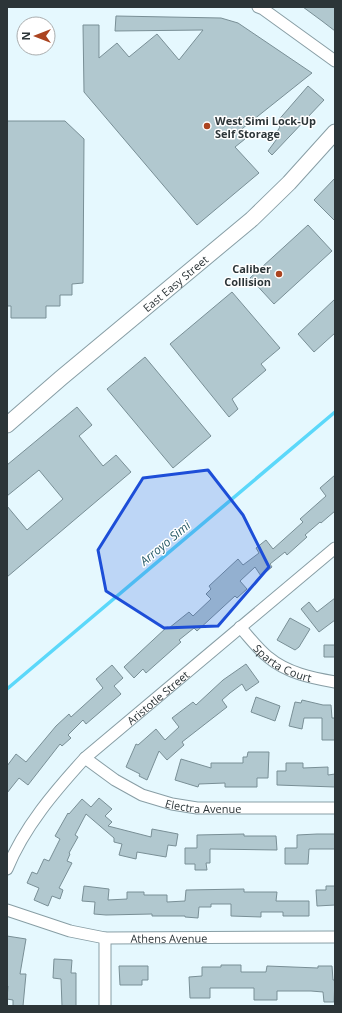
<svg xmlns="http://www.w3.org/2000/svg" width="342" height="1013" viewBox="0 0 342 1013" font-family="'Open Sans',sans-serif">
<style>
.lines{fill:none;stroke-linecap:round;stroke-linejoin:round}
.stream{stroke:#5bd8fa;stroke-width:3.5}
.building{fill:#b1c8cf;stroke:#798f96}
.street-casing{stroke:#889ea5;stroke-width:13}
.secondary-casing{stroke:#889ea5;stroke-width:17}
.street{stroke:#fff;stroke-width:11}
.secondary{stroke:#fff;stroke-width:15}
.marked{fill:#1d4ed8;fill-opacity:0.2;stroke:#1d4ed8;stroke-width:3;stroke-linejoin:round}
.poi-dot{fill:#ab4420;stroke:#fff;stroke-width:1.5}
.labels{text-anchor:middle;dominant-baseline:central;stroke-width:3;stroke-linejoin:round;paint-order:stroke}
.poi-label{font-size:11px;font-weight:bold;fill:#2c3538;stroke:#fff;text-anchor:start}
.street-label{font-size:11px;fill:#2c3538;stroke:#fff}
.water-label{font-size:12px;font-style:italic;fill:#265a68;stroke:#fff}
</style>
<rect width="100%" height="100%" fill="#e5f8fe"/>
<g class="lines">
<path class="stream" d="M7,689l328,-277"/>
</g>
<path class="building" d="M303,7h32v24l-13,-10z
M116,16l105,2 17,5 74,50 -74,59 7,7 -10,8 24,26 -62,52 -113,-133 -1,-67h16v33l18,-15 12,14 28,-23 22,26 24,-30 -88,1z
M308,86l16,14 -52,55 -4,-4 11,-15 -3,-3 4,-6 -4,-4z
M7,121h58l19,18 -1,144 -11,1v11h-12v11h-14v12h-35v-12h-4z
M335,178v43l-21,-21z
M308,225l24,26 -58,53 -24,-26z
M232,292l48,56 -19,16 5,6 -34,29 6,10 -9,8 -59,-73z
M335,299v34l-21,19 -16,-18z
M145,357l66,79 -38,32 -66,-79z
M77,407l15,18 -13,11 24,30 13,-11 15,17 -124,105v-71l20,24 36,-31 -24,-29 -32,26v-31z
M335,475v36l-14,12 -1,-1 -15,13 2,2 -20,18 -2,-3 -15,12 2,3 -11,9 -6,-9 -15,14 7,8 -10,9 -2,-2 -38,35 -3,-3 -15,12 2,2 -35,31 -3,-4 -9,9 -10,-11 43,-40 2,1 20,-16 4,4 18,-17 -5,-5 5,-5 -2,-3 29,-27 5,6 16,-12 -3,-5 10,-8 7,9 30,-27 -3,-3 26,-23 -6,-8z
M335,598v22l-16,12 -18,-23 8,-7 8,10z
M290,618l20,11 -11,18 -4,3 -18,-10z
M324,645h11v12h-11z
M246,664l13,18 -13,9 -4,-7 -12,9 -8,7 5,7 -45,35 2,3 -17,15 -8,-9 -12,29 -8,-4 1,-2 -14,-7 10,-23 2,1 18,-16 9,11 14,-13 -7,-9 21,-16 3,3 27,-25z
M112,665l11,13 -9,8 7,8 -35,30 -3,-4 -15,15 3,3 -9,8 -2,-2 -32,41 -9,-7 -12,15v-27l9,-12 10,8 30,-36 13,-12 2,3 32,-29 -7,-9z
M256,697l24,9 -5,15 -24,-9z
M302,700l21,5h8l1,13h3v22h-13v-22h-18l-2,11 -13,-3 6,-24 6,1z
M248,752h21l-1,26h-11v9h-32v-4l-26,1 -1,3 -23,-7 6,-21 30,9v-5h32v-6h4z
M286,763h17v5l25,-1v8l7,-1v13l-58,-2v-14h9z
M99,798l13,11 -7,7 7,6 -4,4 43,11 1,-8 26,5 -2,12 -8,-1 -2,12 -29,-5 -1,7 -17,-4 3,-11 -8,-2v-4l-28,-24 -11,21 3,2 -9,16 1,1 -3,7 5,2 -13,25 4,2 -3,9 -8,-3 -4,10 -14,-6 5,-12 -12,-5 5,-11 5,2 7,-15 5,2 11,-22 -5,-3 13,-23 1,1 13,-15 9,8z
M244,834v2h32l1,14 -67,-1v14h-4l1,7h-12v-6h-10v-16h12v-13z
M317,834h18v15h-26l-1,15h-23v-16h12v-13z
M84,886l25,3 -1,11 19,-1v-7h17v3h23v7l18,-1 1,-11 58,-1v3h33l-1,9h33v15h-26v-4h-22v5l-30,-1v-12h-20v3h-12l-1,11 -13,-1v-1h-33v-2l-46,1 -12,-1 1,-12 -13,-1z
M326,886h9v19l-18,1 -1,-16h10z
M7,936l19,3 -6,35h6l-3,32h-10v-6l-6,-1 1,-13h-1z
M54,959l18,1 -1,13h5v33h-14l-1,-27 -8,-1z
M221,965h20v7h25l1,-6 51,2v-2h14l1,14h2l-1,22h-10l-1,-10 -12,-1h-34v9h-23v-12h-44v10h-20l-1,-21 13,-1v-9h19z
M119,966h29v14h-6v5h-22z"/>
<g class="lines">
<g class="street-casing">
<g id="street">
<path d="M258,7l5,2 72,52"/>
<path id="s1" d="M240,627c9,10 18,22 28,30 19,16 44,21 67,25"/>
<path id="s2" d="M85,758l30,22 27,15 30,9 25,4h138"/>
<path id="s3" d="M7,869c17,-42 48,-78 78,-111l250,-210"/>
<path id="s4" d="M7,910l63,21 35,7 230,-1"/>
<path d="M105,938v68"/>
</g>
</g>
<g class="secondary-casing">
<g id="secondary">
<path id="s5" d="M7,425l54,-47 191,-159 37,-36 46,-51"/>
</g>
</g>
<use href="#street" class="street"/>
<use href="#secondary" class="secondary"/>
</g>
<path class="marked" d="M208,470l35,45 26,52 -51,59 -54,2 -58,-37 -8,-41 45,-72z"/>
<g class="poi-dot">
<circle cx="207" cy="126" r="4"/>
<circle cx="279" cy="274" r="4"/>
</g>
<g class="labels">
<g class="poi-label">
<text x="215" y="120">West Simi Lock-Up<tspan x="215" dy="13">Self Storage</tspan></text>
<text x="271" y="268" text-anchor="end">Caliber<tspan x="271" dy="13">Collision</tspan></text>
</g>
<g class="street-label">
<text stroke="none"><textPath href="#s5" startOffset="220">East Easy Street</textPath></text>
<text stroke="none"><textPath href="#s1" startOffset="57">Sparta Court</textPath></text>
<text stroke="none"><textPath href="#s3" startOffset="231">Aristotle Street</textPath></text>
<text stroke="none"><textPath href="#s2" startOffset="131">Electra Avenue</textPath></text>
<text stroke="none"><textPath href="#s4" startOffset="166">Athens Avenue</textPath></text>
</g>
<g class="water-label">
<text transform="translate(165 543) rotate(-40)">Arroyo Simi</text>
</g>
</g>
<rect width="342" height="1013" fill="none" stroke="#2c3538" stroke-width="16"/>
<g transform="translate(36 36) rotate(270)"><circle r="19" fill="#ffffff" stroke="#abaeaf"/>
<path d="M0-3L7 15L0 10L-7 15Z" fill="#ab4420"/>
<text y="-6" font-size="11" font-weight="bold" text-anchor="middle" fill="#2c3538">N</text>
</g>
</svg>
